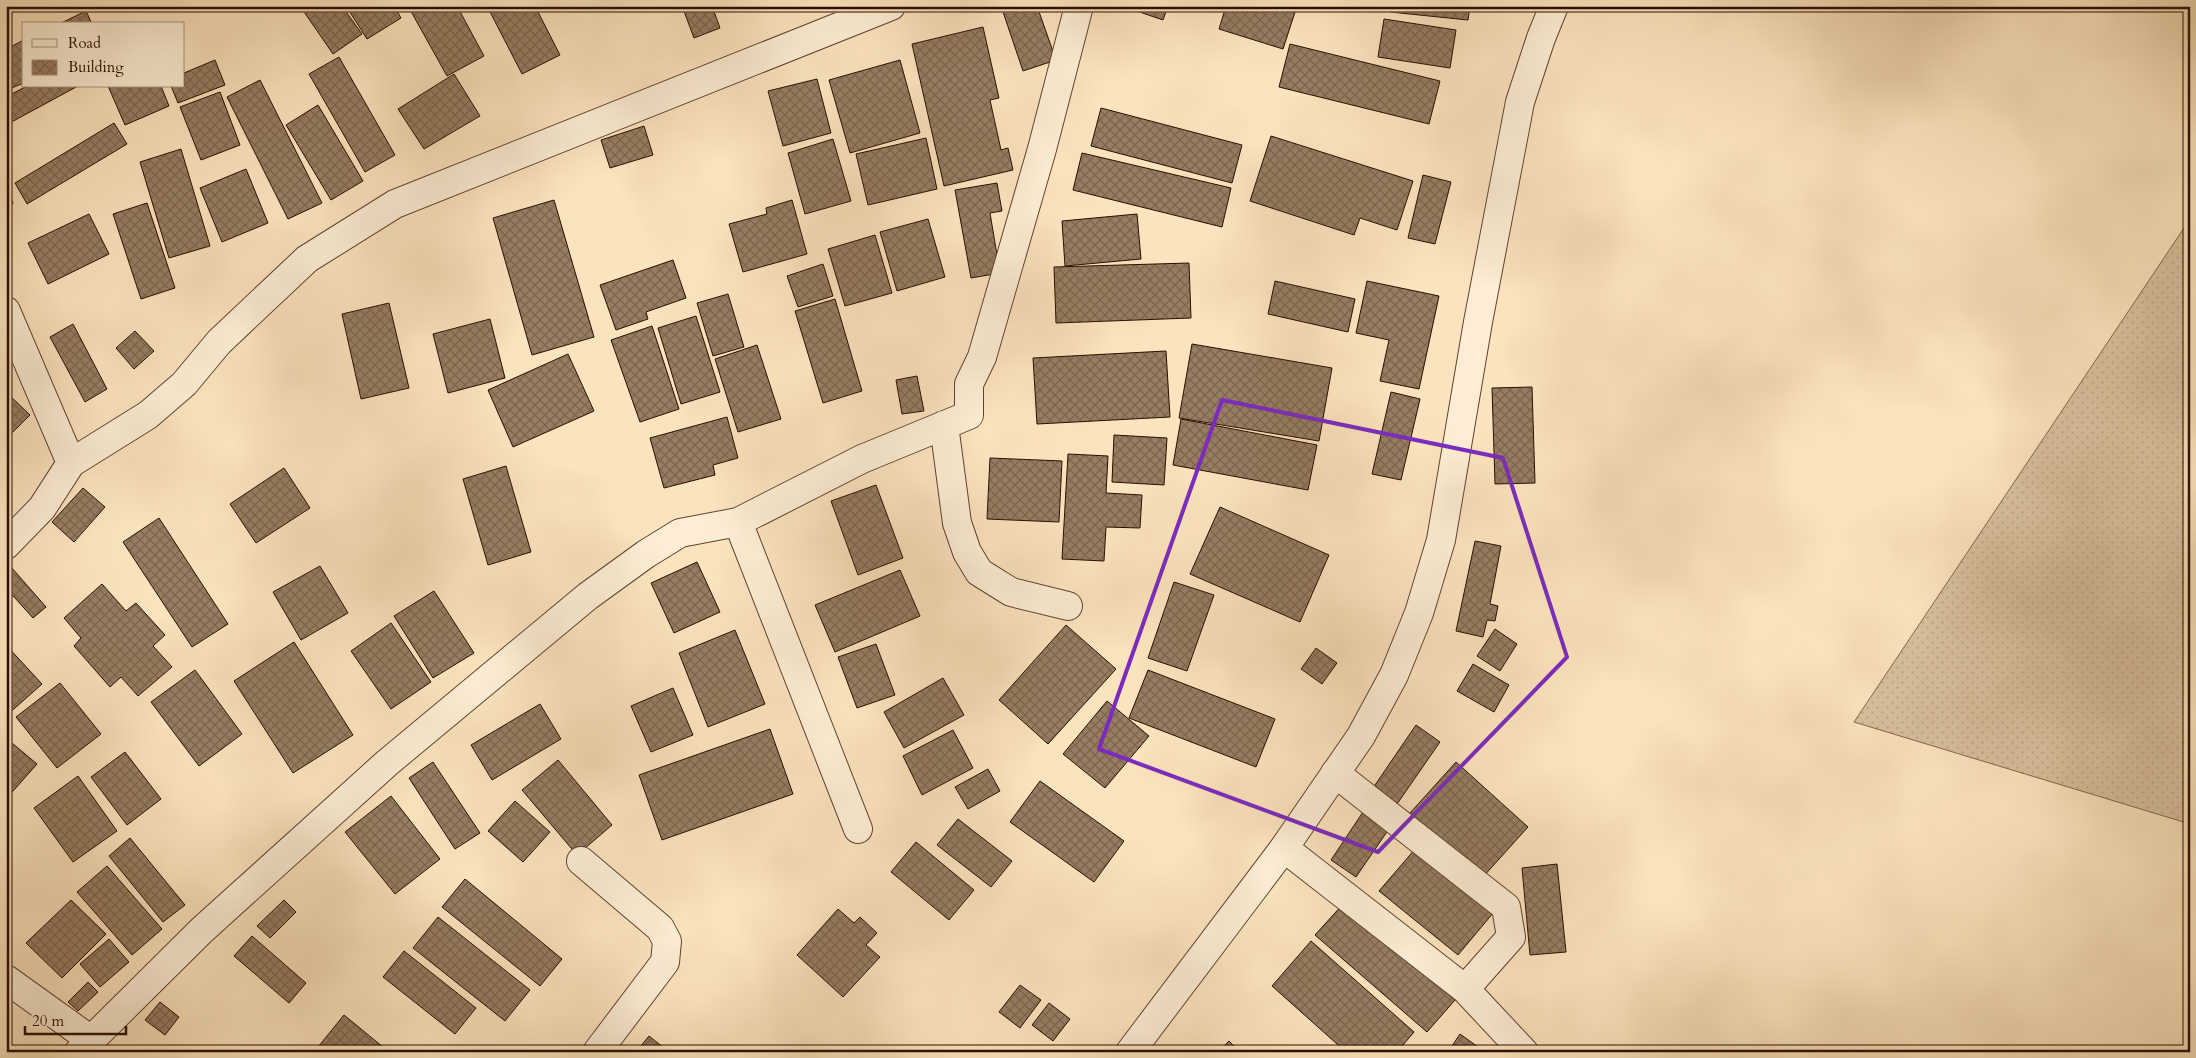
<svg xmlns="http://www.w3.org/2000/svg" width="2196" height="1058" viewBox="0 0 2196 1058" font-family="Cardo,serif">
<style>
.grass{fill:url(#grass-dots);stroke:#82664e}
.building{fill:url(#building-cross-hatch);stroke:#2b0e00}
.lines{fill:none;stroke-linecap:round;stroke-linejoin:round}
.minor-casing{stroke:#5f432f;stroke-width:30}
.tertiary-casing{stroke:#5f432f;stroke-width:30}
.minor{stroke:#fcedd4;stroke-width:28}
.tertiary{stroke:#fcedd4;stroke-width:28}
.marked{fill:none;stroke:#7b2cbf;stroke-width:4;stroke-linejoin:round}
</style>
<defs>
<pattern id="grass-dots" width="8" height="8" patternUnits="userSpaceOnUse" patternTransform="scale(1.25)"><rect width="8" height="8" fill="#d8bf9d"/><path d="M2 2h.1M6 6h.1" fill="none" stroke="#baa385" stroke-width="1.8" stroke-linecap="round"/></pattern>
<pattern id="building-cross-hatch" width="8" height="8" patternUnits="userSpaceOnUse" patternTransform="scale(1.25)"><rect width="8" height="8" fill="#977d62"/><path d="M0 0l8 8M0 8l8-8" fill="none" stroke="#7b654e"/></pattern>
</defs>
<rect width="100%" height="100%" fill="#fbe3bd"/>
<filter id="stains"><feTurbulence type="fractalNoise" baseFrequency=".004" numOctaves="4"/><feColorMatrix values="0 0 0 0 .2 0 0 0 0 .09 0 0 0 0 .02 0 0 0 .5 -.17"/></filter>
<radialGradient id="worn" r=".72"><stop offset=".6" stop-color="#630" stop-opacity="0"/><stop offset="1" stop-color="#630" stop-opacity=".3"/></radialGradient>
<path class="grass" d="M2190,219v605l-336,-102z"/>
<path class="building" d="M58,6h15l-12,6z
M300,6h42l20,28 -29,20z
M346,6h48l7,12 -34,21z
M408,6h49l27,50 -37,20z
M487,6h48l25,49 -38,19z
M682,6h30l8,22 -26,10z
M1001,6h36l19,54 -33,11z
M1122,6h46l-5,14z
M1226,6h71l-14,43 -64,-20z
M1391,6h79l-2,14 -78,-8z
M86,11l6,13h-33z
M1384,19l72,11 -6,38 -72,-11z
M983,27l16,71 -9,2 11,50 7,-2 5,22 -69,16 -32,-142z
M24,40v43l-15,6 -3,-6v-34z
M1290,44l150,37 -11,43 -150,-37z
M339,57l56,98 -30,17 -56,-98z
M215,60l10,25 -47,18 -7,-17h13v-13z
M900,60l20,73 -70,20 -21,-73z
M454,74l26,42 -56,33 -26,-40z
M817,79l14,54 -48,13 -15,-55z
M260,80l62,123 -34,16 -61,-122z
M27,86h51l-72,39v-28z
M108,86h53l8,20 -44,19z
M220,92l20,53 -39,15 -21,-53z
M318,105l45,76 -32,19 -45,-75z
M1101,108l141,37 -10,38 -141,-37z
M114,123l13,21 -100,60 -12,-21z
M644,126l9,29 -43,13 -9,-28z
M1271,136l142,45 -16,49 -37,-12 -6,17 -104,-34z
M926,138l11,51 -69,16 -12,-51z
M833,139l18,62 -46,13 -17,-61z
M181,149l29,97 -41,12 -29,-96z
M1082,153l149,35 -9,39 -149,-37z
M246,169l22,54 -46,19 -22,-54z
M6,173l7,31 -7,1z
M1423,175l28,7 -16,62 -27,-6z
M997,183l5,28 -12,2 10,60 -29,5 -16,-88z
M554,200l40,137 -62,18 -39,-137z
M792,200l15,54 -64,18 -14,-48 38,-10 -1,-6z
M147,203l28,85 -34,11 -28,-85z
M89,214l20,40 -61,30 -20,-41z
M1137,214l4,45 -76,7 -3,-45z
M928,219l17,58 -48,14 -17,-59z
M875,235l17,58 -47,13 -17,-57z
M673,260l13,38 -40,14 2,7 -32,11 -16,-45z
M1189,263l2,55 -135,5 -2,-56z
M823,264l10,32 -35,11 -11,-31z
M1275,281l80,18 -7,33 -80,-18z
M1367,281l72,15 -20,93 -39,-8 9,-41 -33,-7z
M728,294l16,53 -31,9 -16,-53z
M835,299l27,92 -39,12 -28,-92z
M389,303l20,85 -48,11 -19,-85z
M696,316l24,76 -39,12 -23,-76z
M490,319l15,59 -57,15 -15,-59z
M73,324l34,65 -22,13 -35,-65z
M652,326l27,83 -39,13 -29,-82z
M135,331l19,20 -20,18 -18,-21z
M1192,344l140,24 -13,73 -140,-23z
M757,345l24,74 -43,13 -23,-73z
M1166,351l4,66 -133,7 -4,-66z
M568,354l26,57 -81,36 -25,-57z
M917,376l7,35 -22,3 -6,-34z
M1532,387l3,96 -40,1 -3,-96z
M6,392l24,23 -24,24z
M1391,392l29,7 -19,81 -29,-6z
M727,417l11,41 -25,7 2,10 -51,13 -14,-50z
M1181,419l136,26 -9,45 -135,-25z
M1114,435l53,3 -3,47 -52,-3z
M1068,454l40,2 -2,37 36,2 -2,33 -34,-1 -2,34 -42,-2z
M990,458l72,3 -3,61 -72,-3z
M506,466l25,86 -43,13 -25,-86z
M284,468l26,40 -54,35 -26,-39z
M876,485l27,73 -45,17 -27,-74z
M83,488l22,19 -31,35 -22,-20z
M1220,507l109,48 -29,67 -110,-48z
M159,518l69,106 -36,23 -69,-105z
M1475,541l26,5 -11,58 8,2 -3,15 -8,-1 -4,17 -27,-6z
M697,562l23,50 -46,21 -23,-50z
M320,566l28,47 -47,27 -28,-48z
M11,567l35,40 -13,11 -27,-30v-17z
M900,570l20,46 -85,36 -20,-47z
M1174,582l40,13 -27,76 -39,-13z
M102,584l24,27 10,-8 29,32 -12,11 19,21 -34,29 -17,-19 -11,10 -36,-41 7,-8 -17,-20z
M434,591l40,62 -41,25 -39,-62z
M391,623l40,59 -40,27 -40,-58z
M1066,625l50,44 -68,75 -49,-44z
M1495,629l22,15 -17,27 -23,-15z
M735,630l30,74 -57,23 -29,-74z
M294,642l59,93 -60,38 -59,-92z
M876,644l19,51 -38,13 -19,-51z
M6,645l36,39 -36,32z
M1316,648l21,15 -15,21 -21,-15z
M1473,664l36,21 -15,27 -37,-21z
M195,670l47,64 -43,32 -48,-64z
M1148,670l127,49 -19,48 -127,-49z
M943,678l21,37 -60,33 -20,-36z
M60,683l41,51 -44,34 -41,-51z
M673,688l20,47 -42,17 -20,-46z
M1107,701l42,35 -44,52 -42,-34z
M540,704l21,35 -69,41 -21,-35z
M1416,725l24,17 -43,62 -24,-16z
M770,729l23,65 -131,46 -23,-65z
M953,730l20,38 -51,27 -19,-39z
M6,738l31,26 -31,35z
M125,752l36,47 -34,26 -36,-48z
M558,760l54,65 -35,30 -55,-65z
M433,762l47,71 -25,16 -46,-71z
M1456,762l72,65 -46,51 -72,-65z
M988,769l12,22 -32,18 -13,-22z
M78,776l39,55 -44,31 -39,-54z
M1040,781l84,60 -30,41 -84,-60z
M391,796l49,63 -45,35 -50,-62z
M515,801l35,31 -27,30 -35,-31z
M1367,806l26,17 -37,54 -25,-17z
M958,819l54,42 -21,26 -54,-42z
M130,838l55,67 -22,17 -54,-66z
M916,842l58,48 -25,30 -58,-48z
M1416,848l78,64 -36,43 -79,-64z
M1557,864l9,88 -36,3 -8,-87z
M107,866l55,63 -30,26 -55,-63z
M465,879l97,80 -22,27 -98,-79z
M71,900l35,34 -44,44 -36,-35z
M284,900l12,12 -26,26 -13,-12z
M1344,903l111,97 -28,32 -112,-97z
M838,909l16,14 6,-6 17,16 -11,12 14,12 -37,40 -46,-42z
M438,917l92,73 -25,31 -92,-73z
M252,936l54,47 -17,20 -55,-47z
M109,939l20,23 -29,25 -20,-23z
M1311,941l103,91 -17,20h-51l-74,-66z
M404,951l72,57 -21,26 -72,-57z
M88,982l10,10 -20,19 -10,-9z
M1020,985l21,15 -21,28 -21,-16z
M160,1002l19,15 -14,18 -20,-15z
M1049,1003l21,16 -17,22 -21,-16z
M344,1015l39,32 -3,5h-66z
M1460,1034l25,18h-37z
M649,1036l20,16h-33z
M1229,1041l11,11h-21z"/>
<g class="lines">
<g class="minor-casing">
<path id="minor" d="M6,311l65,152
M944,425l13,98 10,29 12,20 32,20 57,14
M738,522l120,307
M6,545l36,-37 29,-45 77,-48 36,-31 35,-42 88,-83 88,-55 496,-198
M1335,773l171,134 5,30 -46,52
M1284,848l181,141 59,63
M581,861l79,67 7,13 -2,21 -68,90
M6,979l85,61
M79,1052l123,-122 185,-167 201,-167 58,-42 34,-21 58,-11 124,-63 107,-44v-31l13,-27 60,-208 37,-143"/>
</g>
<g class="tertiary-casing">
<path id="tertiary" d="M1130,1052l154,-204 77,-112 33,-61 25,-62 22,-73 37,-218 42,-220 21,-64 13,-32"/>
</g>
<use href="#minor" class="minor"/>
<use href="#tertiary" class="tertiary"/>
</g>
<path class="marked" d="M1222,400l281,58 64,199 -189,195 -279,-103z"/>
<rect width="2196" height="1058" fill="none" stroke="#fbe3bd" stroke-width="25"/>
<rect x="8" y="8" width="2181" height="1043" fill="none" stroke="#2b0e00" stroke-width="2.5"/>
<rect x="12" y="12" width="2171" height="1033" fill="none" stroke="#2b0e00"/>
<rect x="22" y="22" width="162" height="65" fill="#fcedd4" stroke="#a8947f"/>
<rect x="32" y="39" width="25" height="8" fill="#fcedd4" stroke="#a8947f"/>
<text x="68" y="48" font-size="15" fill="#2b0e00">Road</text>
<rect x="32" y="60" width="25" height="15" fill="url(#building-cross-hatch)" stroke="#a8947f"/>
<text x="68" y="72" font-size="15" fill="#2b0e00">Building</text>
<path d="M25 1026v8h101v-8" fill="none" stroke="#2b0e00" stroke-width="2.5"/>
<text x="32" y="1026" font-size="15" fill="#2b0e00" stroke="#fcedd4" stroke-width="4" paint-order="stroke">20 m</text>
<rect width="100%" height="100%" filter="url(#stains)"/>
<rect width="100%" height="100%" fill="url(#worn)"/>
</svg>
